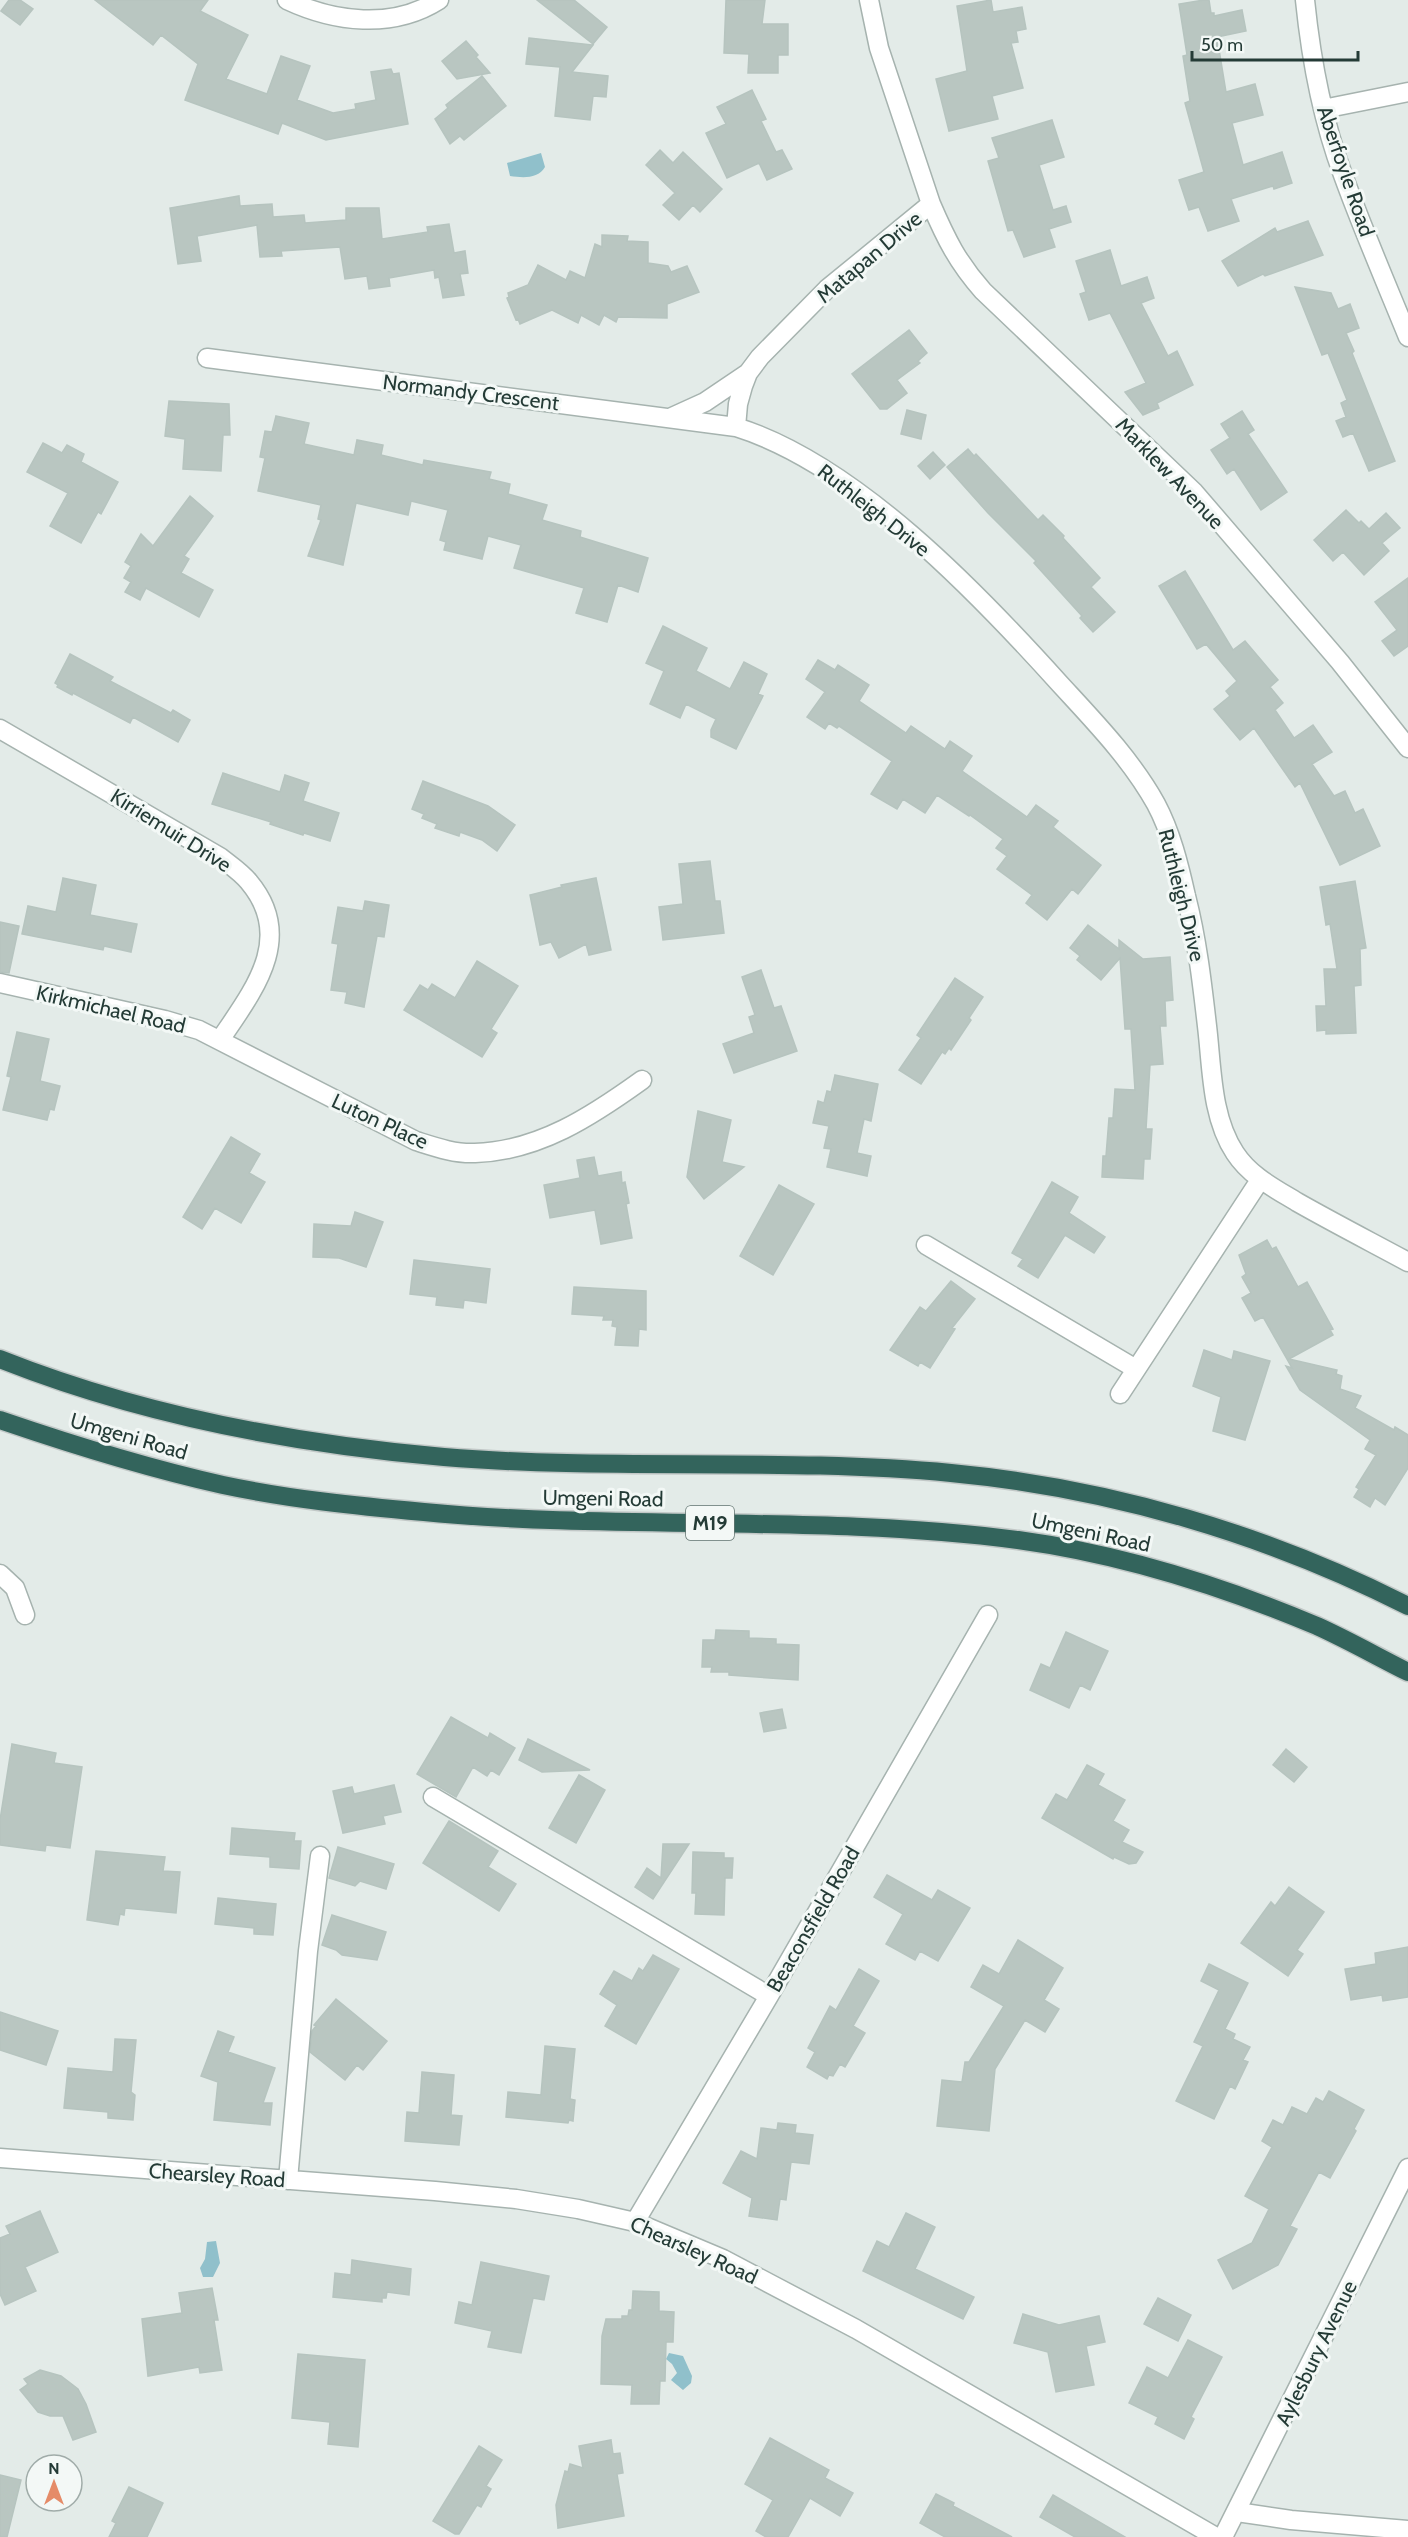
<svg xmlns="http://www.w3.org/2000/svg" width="1408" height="2537" viewBox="0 0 1408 2537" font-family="Cabin,sans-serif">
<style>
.water{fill:#90c0cb}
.building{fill:#b9c6c1;stroke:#b6c4bf;stroke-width:1.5}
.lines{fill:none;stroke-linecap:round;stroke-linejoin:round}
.minor-casing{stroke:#a6b3af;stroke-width:21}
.highway-casing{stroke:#c2c8c7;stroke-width:21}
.minor{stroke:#fff;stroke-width:18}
.highway{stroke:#33645c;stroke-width:18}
.labels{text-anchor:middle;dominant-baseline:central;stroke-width:6;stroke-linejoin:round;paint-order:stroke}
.shield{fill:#f3f8f6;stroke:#627470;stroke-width:1.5}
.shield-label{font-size:20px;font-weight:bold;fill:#243b36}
.street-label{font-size:21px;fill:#243b36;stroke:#f3f8f6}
</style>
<rect width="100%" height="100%" fill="#e3ebe8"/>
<path class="water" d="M541,153l4,14c-7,12 -22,11 -35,9l-3,-13z
M216,2241l4,22 -7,14h-10l-3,-9 5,-9 2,-17z
M669,2353l14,3 9,20 -1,7 -8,7 -12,-10 6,-7 -5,-9 -6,-5z"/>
<path class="building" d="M9,0h11l13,9 -13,16 -19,-14z
M95,0h113l-8,11 48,24 -22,44 41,15 14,-38 29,10 -13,34 36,13 23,-4 -1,-5 21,-4 -5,-28 20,-3 2,5 6,-1 9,51 -82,16 -44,-17 -4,11 -93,-34 13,-36 -37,-29 -8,10z
M537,0h37l33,27 -14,17z
M726,0h39l-3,24h26v31h-10v18h-30l1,-19 -25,-1z
M991,0l2,12 29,-5 4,22 -10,2 2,11 -7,1 12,45 -31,8 6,23 -49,12 -13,-52 31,-8 -10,-65z
M1204,0h5l2,13h3v3l28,-6 4,21 -29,6 9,55 29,-8 8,31 -31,8 11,42 39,-13 10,31 -18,6 -1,-3 -42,13 8,22 -31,10 -9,-24 -10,3 -10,-30 25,-8 -19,-69 5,-2 -7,-45 4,-1 -8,-51z
M529,38l64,7 -21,27 36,4 -2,21 -13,-1 -3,24 -35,-4 5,-49 -34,-3z
M466,41l12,14 -2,2 14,16 -33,6 -15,-18z
M482,76l24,30 -42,34 -4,-4 -10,8 -15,-25 13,-11 -2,-3z
M752,90l14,29 -5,2 15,31 6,-2 10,19 -25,11 -8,-17 -32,15 -21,-45 20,-9 -9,-17z
M1052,120l12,37 -25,8 14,45 13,-4 5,16 -22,7 6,18 -31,10 -11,-27 -5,1 -20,-70 11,-3 -7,-20z
M660,150l13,13 10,-11 39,37 -22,23 -7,-7 -14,15 -16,-15 12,-12 -29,-28z
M239,196l1,10 32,-2 1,13 31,-2 1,8 41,-3v-12h33l3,31 46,-7 -1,-5 22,-3 5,29 11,-2 3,22 -8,1 4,21 -21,3 -4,-21 -4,1 -1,-8 -45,8 1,8 -21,3 -2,-13 -22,3 -5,-32 -59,4 1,5 -22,1 -3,-32 -60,11 4,25 -23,3 -8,-56z
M1308,221l15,34 -58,21 -2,-2 -25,12 -16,-25 53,-33 2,4z
M602,235l26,1 -1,5 21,1v21l20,3 3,6 16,-6 12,26 -32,12v14l-49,-1 -2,5 -12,-7 -5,10 -18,-10 -3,8 -26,-13 -32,14 -2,-5 -2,1 -9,-22 2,-1 -1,-4 20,-8 10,-20 28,15 4,-9 15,7 10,-34 7,3z
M1110,250l11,36 26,-9 7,21 -13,5 27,53 9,-5 16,34 -36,18 2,5 -16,7 -18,-23 21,-9 -36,-70 -21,7 -9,-26 6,-2 -10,-31z
M1295,287l36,6 7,16 12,-5 9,24 -13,5 8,18 -2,2 43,108 -26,10 -16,-38 -10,4 -7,-16 10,-4 -5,-14 6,-3 -19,-47 -6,2z
M909,330l18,23 -9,8 2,2 -23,17 10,13 -20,16h-7l-28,-35z
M169,401l60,3 1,31h-7l-2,36 -38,-2 2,-30 -20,-3z
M907,410l19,5 -5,24 -20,-5z
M1242,411l12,19 -6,4 39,58 -26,18 -27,-41 -7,5 -16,-24 19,-12 -9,-14z
M276,416l33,7 -5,21 50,11 3,-15 26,5 -2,10 42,10 1,-5 67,12 -2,7 21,5 -2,10 39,11 -5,15 39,11 -1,6 68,21 -10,34 -20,-7 -11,37 -31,-9 8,-25 -70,-20 7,-23 -33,-9 -6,23 -38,-9 2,-8 -6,-2 8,-30 -37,-9 -3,14 -52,-12 -13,62 -35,-9 13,-36 -3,-1 3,-14 -63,-14 7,-33 -5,-1 5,-26 7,1z
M43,443l19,10 5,-8 17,9 -3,8 37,20 -17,32 -3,-2 -17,31 -31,-17 18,-33 -41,-21z
M968,449l6,7 2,-2 62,66 5,-5 21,21 -1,2 37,40 -9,9 24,25 -22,20 -13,-14 2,-2 -48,-53 2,-2 -48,-48 -41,-46z
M933,452l12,13 -15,14 -12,-13z
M190,496l23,20 -29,40 5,3 -8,14 32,17 -14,27 -53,-29 -6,12 -15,-8 6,-10 -7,-4 7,-12 -6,-4 16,-28 12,12z
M1346,510l13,13 2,-2 8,8 17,-16 14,15 -18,15 7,8 -25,24 -21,-23 -10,9 -19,-21z
M1185,571l48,79 12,-9 33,39 -8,7 13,16 -8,7 19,28 19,-13 19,27 -20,12 22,32 11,-5 10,22 8,-4 17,37 -40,19 -40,-82 -5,4 -41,-59 -14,12 -26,-31 16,-13 -4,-5 11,-10 -31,-37 -9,5 -38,-63z
M1408,578v68l-14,10 -12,-15 15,-11 -22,-28z
M663,626l44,22 -11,23 34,18 14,-27 23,12 -9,20 5,2 -27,53 -25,-12v-7l5,-11 -30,-15 -6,14 -30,-14 14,-33 -18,-8z
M70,654l43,23 -3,4 61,32 2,-3 17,10 -12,22 -45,-25 -3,6 -57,-30 -1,2 -15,-8 1,-2 -3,-2z
M818,660l17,10 3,-5 31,20 -10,16 47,32 5,-7 34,23 5,-8 22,15 -10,15 65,46 9,-12 22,16 -5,6 48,38 -23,29 -6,-5 -25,31 -21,-17 6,-8 -35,-26 10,-13 -11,-8 7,-9 -33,-24 -1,1 -32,-21 -12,18 -22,-14 -6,10 -26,-15 21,-33 -53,-35 -2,2 -8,-5 -4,6 -18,-12 18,-25 -19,-13z
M223,773l57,19 5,-17 24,8 -6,18 36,12 -9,28 -26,-8 -1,2 -33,-11 1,-2 -59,-18z
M423,781l65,25 27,19 -18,26 -15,-11 -22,-8 -1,4 -24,-8 2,-4 -15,-6 2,-4 -12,-5z
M710,861l5,40h5l4,32 -61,7 -4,-33 24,-3 -4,-40z
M63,878l33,7 -6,30 47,9 -6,28 -27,-6 -1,4 -81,-16 6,-28 28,6z
M596,878l15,72 -22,5 -3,-11 -27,14 -8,-16 -11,3 -10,-50 32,-8 -1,-2z
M1355,881l11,67 -6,1 1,36 -7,1 2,47 -30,1v-4l-9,1 -1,-25h10l-2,-37h13l-7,-45 -4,1 -6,-38z
M365,901l24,4 -5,32 -7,-1 -13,71 -19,-4 2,-11 -16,-2 7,-46 -6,-1 6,-36 25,4z
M0,922l19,4 -10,47 -9,-1z
M1088,925l31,24v-9l24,19 27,-2 3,43 -8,1 1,25h-6l3,38 -13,1 -4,64h6l-2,30h-6l-1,20 -41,-2 1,-21h3l3,-38h4l2,-29 20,1 -4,-61h-6l-5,-71 -19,22 -24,-20 3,-4 -10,-8z
M477,961l41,25 -27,43 6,4 -15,24 -78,-47 16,-25 8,5 4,-6 23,14z
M761,970l13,38 7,-2 16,45 -63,22 -11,-29 31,-11 -5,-16 6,-2 -13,-38z
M955,978l28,19 -14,21 2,2 -20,30 -2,-2 -4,6 -3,-2 -21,32 -22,-14 22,-32 -4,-3z
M17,1032l32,7 -9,42 20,5 -6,24 -4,-1 -3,11 -44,-10 8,-33 -4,-1z
M835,1075l43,9 -7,37 -7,-2 -7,34 14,3 -4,20 -40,-9 4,-18 -7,-1 5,-22 -16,-3 5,-22 6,2 3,-12 4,1z
M698,1111l33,9 -9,42 22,5 -40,32 -17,-22z
M231,1137l29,17 -11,19 16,9 -24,41 -26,-15 -13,21 -19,-12z
M594,1157l4,19 23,-4 1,11 3,-1 4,21 -3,1 6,34 -31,6 -6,-34 -45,8 -6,-33 36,-7 -3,-18z
M1052,1182l26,15 -9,16 36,24 -11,16 -29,-18 -27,43 -20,-12 5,-7 -11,-6z
M779,1185l35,19 -41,71 -33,-19z
M355,1212l28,10 -17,45 -27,-9 -26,-1 1,-33 37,2z
M1267,1240l5,9 4,-2 22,40 9,-5 26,47 -3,1 3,5 -44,24 48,11 -1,4 6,2 -2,13 21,7 -6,12 39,22 1,-3 13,8v33l-23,37 -10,-7 -5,9 -16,-10 5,-8 -3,-2 20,-32 -11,-6 5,-9 -70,-50 -14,-24 6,2 -29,-51 -8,4 -13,-23 9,-5 -9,-16 4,-3 -7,-19z
M414,1260l76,9 -4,34 -22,-3 -1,8 -27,-3 1,-8 -27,-3z
M951,1281l24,18 -23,29 3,1 -25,39 -10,-6 -2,4 -28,-16 30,-43 6,4z
M574,1287l72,4v39l-7,-1 -1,17 -23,-1 2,-18 -5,-1 1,-6h-10l1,-4 -32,-2z
M1204,1350l28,10 2,-9 36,10 -25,79 -32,-9 8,-34 -28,-11z
M716,1630l33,1v7l27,1v5l23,1 -1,35 -69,-5v-3h-18l1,-5h-10l1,-27h12z
M1066,1632l42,19 -18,39 -10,-5 -11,23 -39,-18 11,-26 9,4z
M782,1709l4,19 -22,4 -4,-19z
M451,1717l37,21 2,-5 25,15 -16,27 -8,-5 -4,6 -14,-9 -17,30 -39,-23z
M528,1739l62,31 -48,2 -23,-12z
M12,1744l44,9 -2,10 28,4 -12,81 -24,-3 -1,6 -45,-6v-25z
M1286,1749l21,18 -13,15 -21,-17z
M1087,1765l17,9 -6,11 27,15 -12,21 16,9 -7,12 21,10 -7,11 -7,1 -15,-7 -1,2 -71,-41 14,-24 11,6z
M579,1775l26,15 -29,53 -27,-15z
M394,1785l7,27 -18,4 2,8 -42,9 -10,-42 19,-4 2,7z
M449,1821l49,30 -10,16 28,17 -17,27 -76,-48z
M232,1828l63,5 -1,8h7l-2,28 -29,-2v-10l-40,-3z
M663,1844h26l-36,55 -18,-12 12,-19 14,10z
M338,1847l56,17 -8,25 -26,-8 -5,5 -26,-8z
M96,1851l69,6 -2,14 17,1 -4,41 -51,-5 -1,7 -4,-1 -2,11 -31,-5z
M693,1852l31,1v5h9l-1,20h-7l-1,37 -29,-1 1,-21h-4z
M887,1875l45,25 6,-10 32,18 -32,53 -18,-10 -5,9 -29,-16 17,-30 -29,-17z
M1289,1887l35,25 -27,38 6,4 -15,22 -47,-33 30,-41 4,4z
M218,1898l58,6 -3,31 -19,-1v-6l-39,-4z
M332,1915l54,17 -9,28 -35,-5 -6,-5 -14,-5z
M1018,1940l45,28 -19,32 15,9 -14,23 -20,-12 -30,49 -6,62 -52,-5 5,-46 20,2 3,-20h4l35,-56 -33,-19 12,-22 16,9z
M1408,1947v50l-25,4 -1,-6 -31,5 -6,-31 31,-5 -1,-11z
M653,1955l26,14 -43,75 -31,-18 12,-21 -17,-11 14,-23 18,10 7,-13 4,3z
M1209,1964l39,19 -23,46 10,5 -2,5 17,8 -7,13 5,2 -13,27 -5,-3 -16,33 -38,-18 27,-55 -9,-4 25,-52 -18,-9z
M859,1969l20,12 -26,45 12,7 -20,34 -5,-3 -7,12 -4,-1 -2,4 -20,-12 8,-15 -7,-4 22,-42 6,4z
M336,1999l51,42 -24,29 -6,-5 -12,15 -35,-28 2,-21 4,-5 -2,-1z
M0,2012l58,19 -12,34 -46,-15z
M218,2031l16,6 -6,15 47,16 -12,35h9l-2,22 -56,-5 4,-38 -17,-6z
M115,2039l21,1 -5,52 4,3 -2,25 -25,-2v-6l-44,-4 4,-40 45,4z
M545,2046l30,3 -5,50 5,1 -2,21 -4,-1 -1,3 -62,-6 2,-25 33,3z
M422,2072l32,3 -3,40 11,1 -3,29 -54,-4 2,-29 12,1z
M1329,2091l35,19 -10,19 2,2 -26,47 -11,-6 -29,54 7,3 -19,36 -45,24 -15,-29 34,-17 17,-34 -24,-13 27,-49 -10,-6 11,-21 10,5 9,-18 15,7 9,-16 7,4z
M778,2123l18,2 -1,8 18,2 -4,29 -18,-2 -5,38 -6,-1 -3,21 -28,-4 3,-18 -29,-15 18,-32 16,8 4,-31 16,2z
M40,2211l18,41 -33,15 11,24 -31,14 -5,-11v-56l10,-4 -4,-8z
M906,2213l29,14 -20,42 59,28 -11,22 -100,-48 14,-30 12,6z
M352,2260l59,9 -2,26 -22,-3 -1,6h-4v4l-49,-5 2,-24 16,2z
M481,2262l68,14 -5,24 -11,-2 -12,55 -33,-6 4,-16 -37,-8 4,-21 13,3z
M212,2288l6,32h-4l8,50 -22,3 -1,-6 -51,9 -6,-57 40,-6 -3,-20z
M633,2291l26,1v19l15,1 -1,30h-7l-1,39h-5l-1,23h-28l1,-19 -31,-1 1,-48 4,-17h16v-3h6l1,-6h3z
M1158,2298l33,17 -13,26 -34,-17z
M1023,2314l36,11 40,-9 6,26 -19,4 8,39 -38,7 -8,-40 -34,-9z
M1188,2340l34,17 -31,60 3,2 -10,20 -29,-15 3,-7 -29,-14 18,-36 21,11z
M298,2354l67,6 -7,87 -30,-3 2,-22 -38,-4z
M40,2370l21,6 17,13 8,15 10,28 -23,8 -10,-24h-13l-12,-4 -18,-22 8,-6 -4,-5z
M770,2438l59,32 -4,8 28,15 -13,23 -30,-18 -22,39h-22l-10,-6 17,-31 -28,-16z
M611,2440l2,14 7,-1 3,20 -6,1 7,42 -66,12 -2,-23 9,-34 3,1 2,-8 13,4 -4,-22z
M479,2446l23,14 -16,26 5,3 -10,18 -4,-2 -18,29h-4l-22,-13z
M0,2475l21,5 -14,57h-7z
M129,2487l34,16 -16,34h-38l7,-14 -4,-2z
M936,2494l18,9 -1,3 59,31h-67l-25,-14z
M1053,2495l72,42h-50l-35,-20z"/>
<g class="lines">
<g class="minor-casing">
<path id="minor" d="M287,0c47,22 105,30 152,0
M1305,0c6,59 17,119 38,175 20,55 43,108 65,162
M1323,109l85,-17
M931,204c15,35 27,59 52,87l211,201 146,170 68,86
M207,358l529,69c119,37 242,166 324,257 34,37 71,75 96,120 15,28 23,61 30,92 11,43 16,86 21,130 5,41 4,91 28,127 15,23 39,35 62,49 37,21 74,40 111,60
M672,417l33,-15 43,-29
M736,427l2,-23 5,-18 5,-13 12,-16 67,-68 104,-85 -52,-156 -10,-48
M0,729l220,128c10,8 21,15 29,25 47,56 4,109 -29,158
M0,983l165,37 34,10 217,111c19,6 39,13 59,12 64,-2 117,-37 167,-73
M926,1245l210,124
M1120,1394l140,-214
M0,1574l15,14 10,27
M433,1797l336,199
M0,2158l435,33 81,8 62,10 57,13 88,37 133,70 360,208
M288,2180l20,-229 12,-95
M635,2222l134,-226 219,-381
M1237,2512l54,8 117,10
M1223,2537l185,-369"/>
</g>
<g class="highway-casing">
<path id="highway" d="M0,1359c141,56 294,85 444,98 169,14 339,0 507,16 159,15 315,61 457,133
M0,1420c73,25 147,48 223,65 66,14 134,21 201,27 197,19 397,2 594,28 103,14 204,46 299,86 31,14 61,31 91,46"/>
</g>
<use href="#minor" class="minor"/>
<use href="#highway" class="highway"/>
</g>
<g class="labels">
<rect class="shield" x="686" y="1506" width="48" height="34" rx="4.5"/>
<g class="shield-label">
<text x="710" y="1523">M19</text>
</g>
<g class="street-label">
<text transform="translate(1346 171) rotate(71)">Aberfoyle Road</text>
<text transform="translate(869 257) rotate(-40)">Matapan Drive</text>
<text transform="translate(471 392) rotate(7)">Normandy Crescent</text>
<text transform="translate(1170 473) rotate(46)">Marklew Avenue</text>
<text transform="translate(874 510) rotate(38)">Ruthleigh Drive</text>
<text transform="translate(171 830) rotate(32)">Kirriemuir Drive</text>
<text transform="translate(1182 895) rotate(76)">Ruthleigh Drive</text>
<text transform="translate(111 1009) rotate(13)">Kirkmichael Road</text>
<text transform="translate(380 1121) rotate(25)">Luton Place</text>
<text transform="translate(129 1436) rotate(16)">Umgeni Road</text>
<text transform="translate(603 1498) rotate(1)">Umgeni Road</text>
<text transform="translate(1091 1532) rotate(12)">Umgeni Road</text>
<text transform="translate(813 1919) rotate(-60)">Beaconsfield Road</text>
<text transform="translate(217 2175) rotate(4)">Chearsley Road</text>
<text transform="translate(694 2250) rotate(24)">Chearsley Road</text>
<text transform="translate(1316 2353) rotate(-64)">Aylesbury Avenue</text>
</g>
</g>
<g transform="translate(54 2483)"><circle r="28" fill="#f3f8f6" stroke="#a0aca9" stroke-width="1.5"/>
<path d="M0-4.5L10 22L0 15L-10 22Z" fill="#e58b68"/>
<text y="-9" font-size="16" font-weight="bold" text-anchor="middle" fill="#243b36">N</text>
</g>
<path d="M1192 51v9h166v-9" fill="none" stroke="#243b36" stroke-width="3"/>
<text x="1201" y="51" font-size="18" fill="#243b36" stroke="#f3f8f6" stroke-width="4.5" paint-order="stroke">50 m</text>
</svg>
